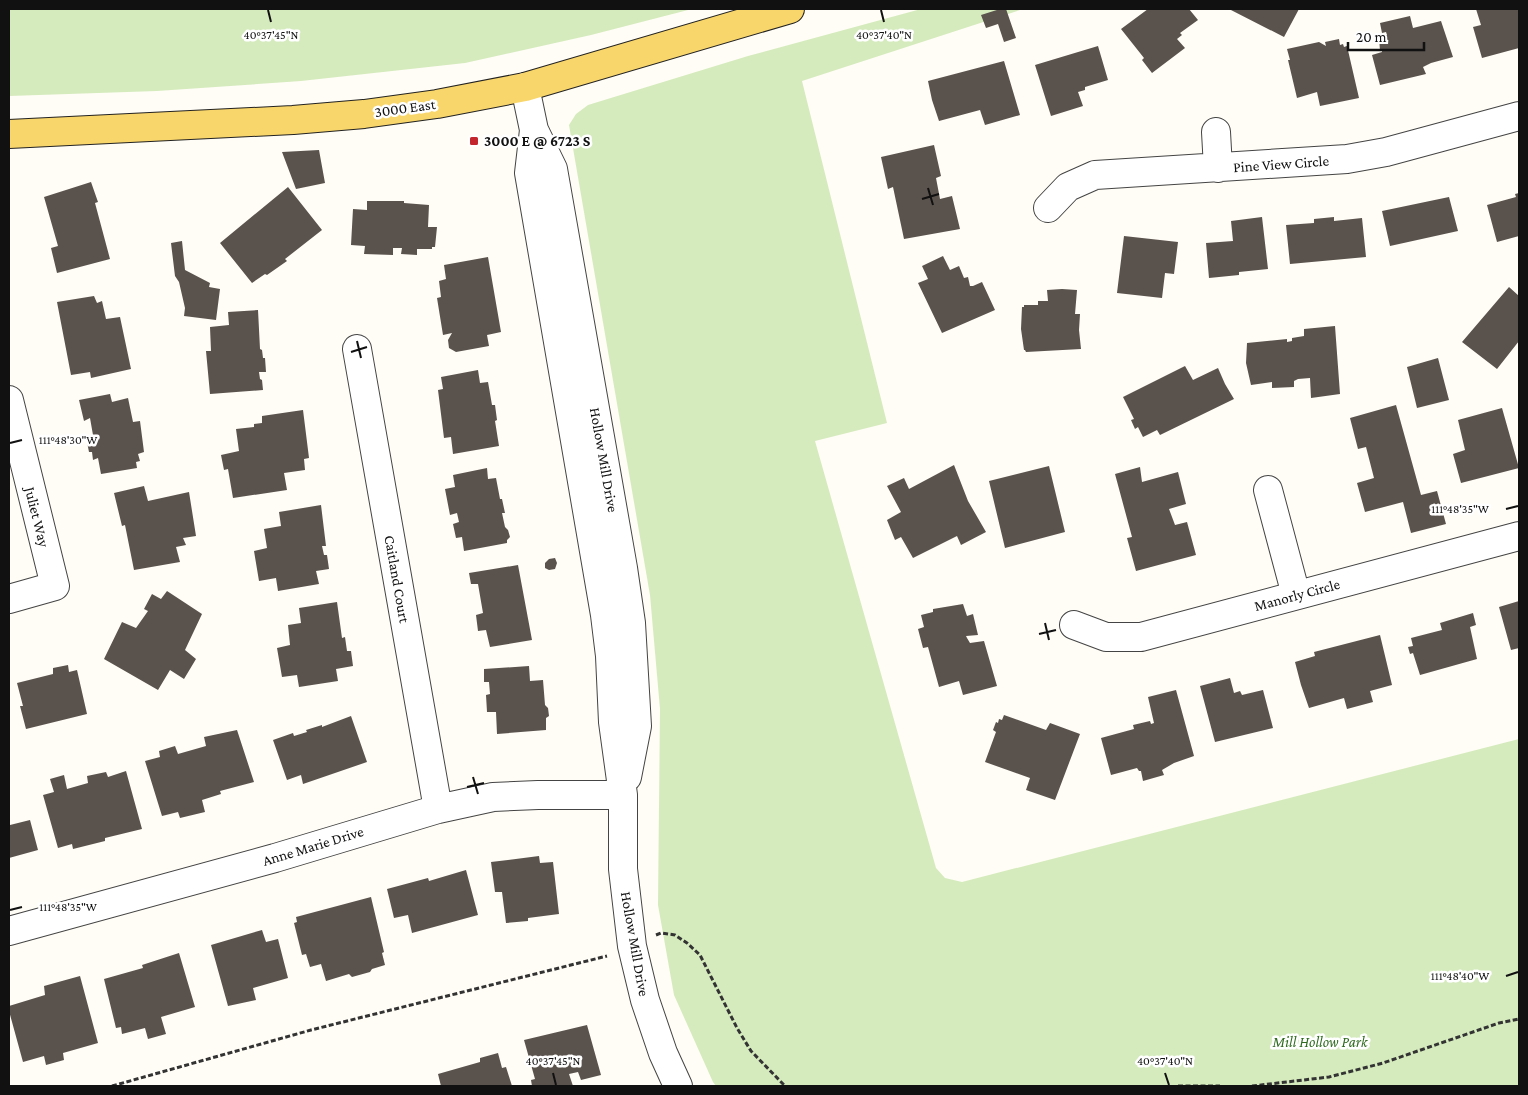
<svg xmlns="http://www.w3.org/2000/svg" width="1528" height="1095" viewBox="0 0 1528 1095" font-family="'Crimson Pro',serif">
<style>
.green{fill:#d5ebbd}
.building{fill:#5a524d}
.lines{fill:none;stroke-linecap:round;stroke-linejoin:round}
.minor-casing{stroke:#444;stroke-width:30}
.major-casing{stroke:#222;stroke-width:30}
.path{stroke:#333;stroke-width:3;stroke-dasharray:5 2.5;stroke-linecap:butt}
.minor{stroke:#fff;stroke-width:28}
.major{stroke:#f9d66b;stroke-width:28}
.ticks{fill:none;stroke:#111;stroke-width:2}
.poi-dot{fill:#c4262e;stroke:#fff;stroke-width:2}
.labels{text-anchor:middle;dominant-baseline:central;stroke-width:5;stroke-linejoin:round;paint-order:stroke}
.street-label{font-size:15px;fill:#111;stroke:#fff}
.poi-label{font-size:15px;font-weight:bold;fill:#111;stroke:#fff;text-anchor:start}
.park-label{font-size:15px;font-style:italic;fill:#2f6b1f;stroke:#fff}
.ticks-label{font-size:12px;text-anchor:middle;fill:#111;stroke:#fff;stroke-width:5;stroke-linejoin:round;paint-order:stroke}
</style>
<rect width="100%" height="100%" fill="#fffdf5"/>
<path class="green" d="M9,9h683l-101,26 -126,28 -164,18 -144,10 -148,5z
M921,9h102l-221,72 85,342 -72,18 121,427 9,10 17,4 557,-143v347h-803l-3,-4 -39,-87 -16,-90 2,-196 -10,-114 -81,-470 7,-11 12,-9 160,-49z"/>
<path class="building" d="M1000,9h6l10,29 -12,4 -6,-18 -12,4 -5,-13z
M1148,9h41l9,11 -18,13 2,2 -5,4 8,9 -33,25 -10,-13 2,-2 -23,-29z
M1229,9h70l-15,28z
M1476,9h43v39l-37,10 -9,-31 8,-2z
M1410,16l3,12 28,-7 12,36 -22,6 -8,4 3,7 -46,11 -8,-30 10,-3v-2l-2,1 -1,-14 8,-2 -1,-3 -4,1 -2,-10z
M1339,39l1,6 3,-1 1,3 3,-1 12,52 -39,8 -3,-14 -20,6 -9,-38h2l-3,-11 32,-7 7,4 -1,-4z
M1098,46l10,34 -23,7v3l-7,2 5,14 -32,10 -16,-51z
M1004,61l16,54 -35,10 -5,-15 -41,11 -7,-21 -4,-19z
M934,145l7,31 -5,2 4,21 12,-3 8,33 -56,10 -11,-52 -5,2 -7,-32z
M319,150l6,33 -29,6 -14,-37z
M91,182l7,20 -3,1 15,56 -53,14 -6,-25 7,-2 -14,-49z
M288,187l34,43 -37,29 2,2 -20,14 -2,-1 -13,9 -32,-40z
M1519,193v43l-22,6 -10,-37 29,-8 -1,-3z
M1449,197l9,34 -68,15 -8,-35z
M367,201h37v2l25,2 -1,22h9l-2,20h-3v2h-15v6l-16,-1 1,-6h-9v7l-29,-1 1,-8 -14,-1 2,-36 14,1z
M1262,217l6,52 -29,3v3l-30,3 -3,-35 27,-2 -2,-20z
M1334,217v4l28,-3 4,39 -76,7 -4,-39 28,-2v-4z
M1124,236l54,6 -4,32 -9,-1 -3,25 -45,-5z
M182,241l3,29 25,13 -1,4 11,2 -4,31 -32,-4 1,-8 -6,-26 -4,-6 -4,-33z
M943,256l7,14 9,-4 5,12 4,-1 2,9h3l9,-4 13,28 -53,23 -24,-50 10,-4 -6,-13z
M488,257l13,75 -14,3 2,11 -33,6 -7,-4 -1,-8 4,-7 -9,2 -6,-37 4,-1 -2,-16 7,-2 -2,-14z
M1509,287l10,9v45l-22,28 -35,-27z
M1062,289l15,1 -2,24h5l-1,16 2,19 -55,3 -1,-2h-1l-3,-21 1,-22h2v-2h14v-4h10l-1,-11z
M94,296l3,7 5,-2 4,18 14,-2 11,52 -40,9 -1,-6 -19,3 -14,-73z
M258,310l2,39 2,1 1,8h2l1,14h-7l1,7 2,1 1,10 -53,4 -4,-43h5l-1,-24 19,-2 -1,-13z
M1335,326l5,68 -29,4 -1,-20 -12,1 -4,2v6l-22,1v-6l-21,3 -5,-22 1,-20 40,-4v3l5,-1v-3l12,-2v-7z
M1438,358l11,42 -32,8 -10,-41z
M1185,366l8,14 25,-12 7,16 9,15 -74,36 -3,-5 -14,7 -5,-10 -3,2 -4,-9 3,-1 -11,-22z
M478,370l2,13 8,-1 4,23h3l2,15 -2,1 4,25 -46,8 -2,-17 -7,1 -6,-48 5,-1 -2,-12z
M110,394l2,8 16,-4 5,24 7,-1 4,31 -6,2 2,7 -4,1 1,6 -36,6 -3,-16 -5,2 -1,-8h-3l-3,-15 7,-2 -3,-17 -6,3 -5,-21z
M1396,405l25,90 16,-4 9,33 -35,9 -8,-31 -38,10 -8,-29 17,-5 -8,-31 -8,2 -8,-31z
M1502,408l17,60 -58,15 -8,-29 12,-4 -7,-30z
M303,410l6,48 -5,1 1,11 -21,3 3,17 -54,8 -5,-29 -4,1 -3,-15 18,-4 -3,-22 18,-2v-3l8,-1v-7z
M954,465l14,36 18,31 -25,13 -4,-9 -44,22 -12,-21 -6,3 -8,-20 14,-8 -14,-26 17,-8 5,11z
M1049,466l16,66 -60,16 -16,-67z
M1140,467l2,15 36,-10 8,32 -17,5 6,16 12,-3 9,33 -60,16 -9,-33 5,-1 -17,-63z
M487,468l1,11 8,-1 4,21h2l3,14h-3l3,14 3,3 2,7 -3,3v3l-43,8 -2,-14 -6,1 -3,-14 6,-2 -2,-9 -7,2 -5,-26 10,-2 -2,-12z
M144,486l4,15 41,-9 7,44 -13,2 3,7 -10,2 4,15 -46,8 -9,-45 -3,1 -8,-33z
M321,505l5,41h-4l2,9h3l2,14 -13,2 3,13 -41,7 -2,-13 -17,3 -5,-30 13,-3 -3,-19 17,-3 -2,-14z
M555,558l2,5 -2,6 -6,1 -4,-2v-5l4,-4z
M518,565l14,75 -42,7 -4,-17 -8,1 -2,-16 7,-2 -5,-29h-7l-2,-11z
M167,591l35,23 -17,36 11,9 -12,20 -14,-9 -12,20 -54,-31 18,-37 14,6 12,-17 -4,-2 8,-15 9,5z
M1519,601v47l-8,2 -12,-43z
M337,602l5,36 3,-1 2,14h4l2,15 -17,3 2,12 -39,6 -2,-12 -15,2 -5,-29 13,-3 -2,-20 13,-2 -2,-15z
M963,604l4,12 6,-2 5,21 -12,1 1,2 3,5 14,-2 13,45 -34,9 -4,-14 -20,6 -11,-40 -5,1 -5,-19 6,-2 -3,-12 12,-3v-3z
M1473,613l3,12 -6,2 7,32 -57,16 -7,-22 -3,1 -2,-7 5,-1 -2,-8 31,-8 -2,-7z
M1380,635l12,50 -22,6 3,11 -26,7 -3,-11 -35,10 -8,-23 -6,-23 20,-6 -1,-4z
M68,665l1,7 8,-2 10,44 -61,15 -6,-23h3l-6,-23 36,-9v-6z
M529,666l1,15 13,-1 2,25 3,3 1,8 -3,2v12l-49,4 -1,-22h-9l-1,-17 4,-1 -1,-12h-5v-13z
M1230,678l4,15 6,-2 2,4 21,-5 10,38 -58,14 -15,-56z
M1176,690l18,66 -20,7 -12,7 2,5 -21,6 -2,-10h-2l-2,-3 -26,7 -10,-37 33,-9 -1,-4 17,-4 1,3 3,-1 -6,-26z
M1004,715l42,15 4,-7 30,11 -25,66 -29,-10 4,-12 -45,-16 11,-30 -3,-2 3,-8 2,1 1,-4 3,1z
M351,716l16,46 -64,22 -2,-9 -14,5 -14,-40 20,-7 1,3 13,-4 -1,-2 16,-5v2z
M237,730l17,52 -34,9 1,3 -19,6 3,12 -25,6 -2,-6 -16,4 -17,-55 15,-4 -1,-6 16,-5 3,8 28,-8 -2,-9z
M126,771l16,58 -37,9v3l-32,8 -1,-5 -14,4 -15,-53 11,-3 -4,-13 14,-4 3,14 21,-6 -1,-7 19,-4 2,5z
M30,820l8,30 -29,8v-37l1,4z
M539,856l1,7 13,-1 6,52 -31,4v3l-22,2 -4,-31h-7l-4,-30z
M466,870l12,45 -66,18 -4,-18 -14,3 -7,-29 41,-11 1,3z
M371,897l13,55 -2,1 3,12 -13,4 -2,3 -18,5 -3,-3 -23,7 -5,-17 -11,3 -4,-13 -4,1 -8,-32 3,-1 -1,-5z
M262,930l4,12 12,-3 10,39 -35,10 3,12 -28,6 -17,-61z
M179,953l16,54 -34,10 5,17 -18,5 -3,-11 -23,6 -1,-7 -5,1 -12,-49 39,-11 -1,-3z
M80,976l18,67 -35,10 1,7 -18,5 -2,-9 -21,6 -14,-51v-5l36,-11 -1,-9z
M587,1025l14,50 -20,5 -3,-8 -9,2 4,12h-41l-1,-6 4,-1 -11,-39z
M498,1053l4,15 4,-1 6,19h-71l-3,-12 42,-12v-4z"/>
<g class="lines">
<g class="minor-casing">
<path id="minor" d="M525,87l9,43 19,39 70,399 8,55 6,103 -10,51
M534,130l-5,43 76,442 5,41 3,66 10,73v74l9,77 13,54 18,53 15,33
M1216,132l2,36
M1048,208l20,-21 27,-12 252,-16 39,-7 133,-36
M357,349l81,460
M9,400l46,186 -46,13
M1268,490l28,105
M1074,625l32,12h35l378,-101
M9,931l266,-73 163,-49 55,-12 45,-2h85"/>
</g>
<g class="major-casing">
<path id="major" d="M9,134l284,-14 71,-6 73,-10 88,-17 265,-78"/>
</g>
<path class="path" d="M656,935l5,-2 14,2 12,8 13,12 37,73 14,23 34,35
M112,1086l199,-56 296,-74
M1178,1086h42
M1252,1086l77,-9 54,-14 116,-40 20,-4"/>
<use href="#minor" class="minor"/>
<use href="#major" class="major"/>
</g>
<path class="ticks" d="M268,10l3,12M881,10l3,12M928,188l5,17M922,199l17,-5M357,341l4,17M351,352l16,-5M10,443l12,-3M1506,509l12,-3M1045,623l4,17M1039,634l17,-4M473,777l5,17M467,787l17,-4M10,910l12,-3M1506,976l12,-4M553,1073l3,12M1165,1073l4,12"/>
<rect class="poi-dot" x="469" y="136" width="10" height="10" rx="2.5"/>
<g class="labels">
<g class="street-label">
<text transform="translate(405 108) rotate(-8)">3000 East</text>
<text transform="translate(1281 164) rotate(-4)">Pine View Circle</text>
<text transform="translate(604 460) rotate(80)">Hollow Mill Drive</text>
<text transform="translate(37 517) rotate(76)">Juliet Way</text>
<text transform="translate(397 579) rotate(80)">Caitland Court</text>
<text transform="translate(1297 595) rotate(-15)">Manorly Circle</text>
<text transform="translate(313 846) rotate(-17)">Anne Marie Drive</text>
<text transform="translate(635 944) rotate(80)">Hollow Mill Drive</text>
</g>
<g class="poi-label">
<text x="484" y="141">3000 E @ 6723 S</text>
</g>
<g class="park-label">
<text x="1320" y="1042">Mill Hollow Park</text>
</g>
</g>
<g class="ticks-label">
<text x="271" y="39">40°37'45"N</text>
<text x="884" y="39">40°37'40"N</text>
<text x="68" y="444">111°48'30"W</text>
<text x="1460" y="513">111°48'35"W</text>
<text x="68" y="911">111°48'35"W</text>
<text x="1460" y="980">111°48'40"W</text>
<text x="553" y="1065">40°37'45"N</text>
<text x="1165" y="1065">40°37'40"N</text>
</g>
<rect width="1528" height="1095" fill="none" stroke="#111111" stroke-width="20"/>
<path d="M1348 42v8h76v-8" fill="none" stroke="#111111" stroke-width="2.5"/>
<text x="1356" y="42" font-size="15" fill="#111111" stroke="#ffffff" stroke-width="4" paint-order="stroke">20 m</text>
</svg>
